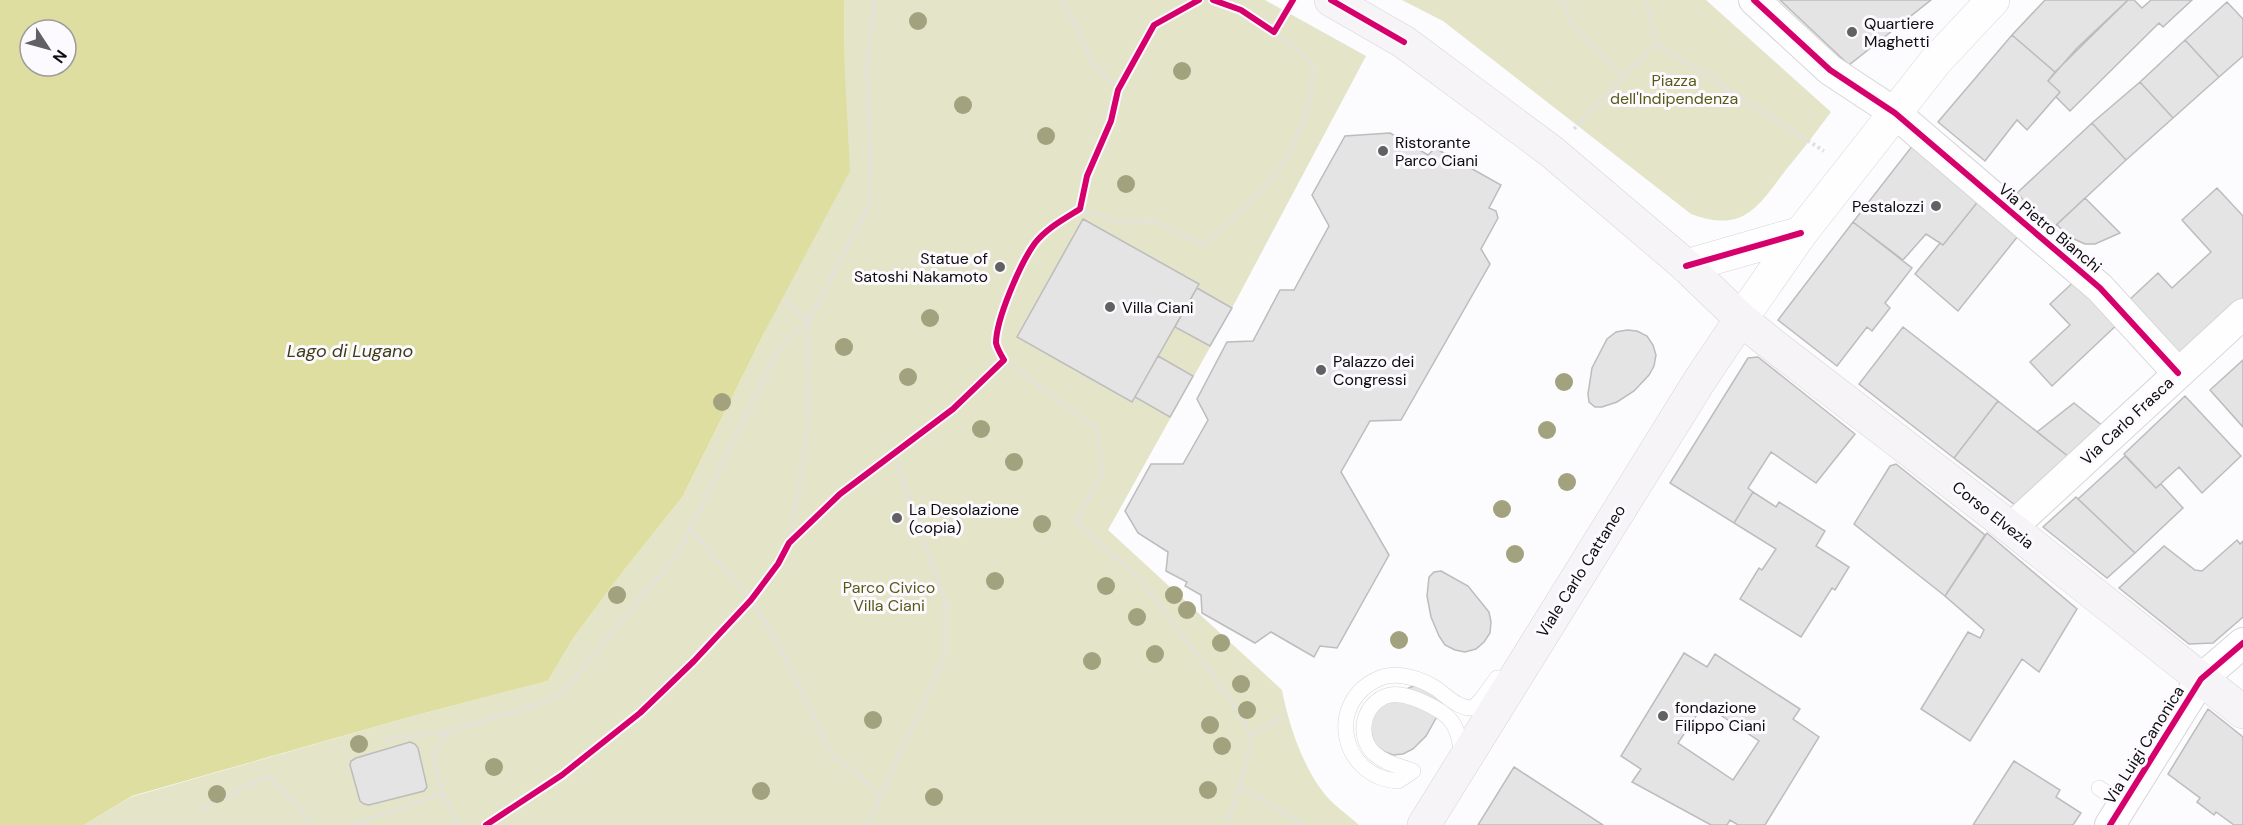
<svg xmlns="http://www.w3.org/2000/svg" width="2243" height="825" viewBox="0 0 2243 825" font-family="'DM Sans',sans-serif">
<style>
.green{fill:#e4e4c9}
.water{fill:#dedea0;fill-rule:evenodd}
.building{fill:#e4e4e5;stroke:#bcbcbd;stroke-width:1.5;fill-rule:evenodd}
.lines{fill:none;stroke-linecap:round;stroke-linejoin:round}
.service-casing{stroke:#d6d5d7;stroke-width:16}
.minor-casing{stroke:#d6d5d7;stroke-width:32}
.tertiary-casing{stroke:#d6d5d7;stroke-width:34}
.secondary-casing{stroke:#d6d5d7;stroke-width:34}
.path{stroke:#e2e1e2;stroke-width:4;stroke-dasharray:3 3;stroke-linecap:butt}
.service{stroke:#fffeff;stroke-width:15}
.minor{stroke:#fffeff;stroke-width:30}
.tertiary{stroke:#fffeff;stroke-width:33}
.secondary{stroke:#f6f4f7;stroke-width:33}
.cycleway-casing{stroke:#fcfafe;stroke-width:10}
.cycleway{stroke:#d6006c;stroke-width:6}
.tree{fill:#a2a27e}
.poi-dot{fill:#616062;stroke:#fcfafe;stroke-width:2}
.labels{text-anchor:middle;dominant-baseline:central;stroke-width:6;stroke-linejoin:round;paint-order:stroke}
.poi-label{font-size:16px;fill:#0d0c0e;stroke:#fcfafe;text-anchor:start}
.park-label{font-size:16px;fill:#595917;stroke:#fcfafe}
.street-label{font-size:16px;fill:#0d0c0e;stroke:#fcfafe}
.water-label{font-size:18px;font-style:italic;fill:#3c3c16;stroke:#fcfafe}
</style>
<rect width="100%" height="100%" fill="#fcfbfd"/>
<path class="green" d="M844,0h421l101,56 -134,252 -124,222 174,160c7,37 24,88 52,114 8,7 17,14 25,21h-1275l47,-28 282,-81 135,-35 24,-41 42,-57 69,-87 81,-163 81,-259z
M1402,0h304l125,112c-15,20 -30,40 -46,59 -28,37 -42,62 -94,43l-248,-193z"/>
<path class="water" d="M0,0h844l1,74 5,97 -86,162 -81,163 -69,87 -42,57 -24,41 -135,35 -281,80 -48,29h-84zM30,30h36v36h-36z"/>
<path class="building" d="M1780,0h151l-82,65z
M2045,0h83l-73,72 -43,-37z
M2128,0h6l8,8 9,-8h41l-29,27 -4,-4 -89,88 -14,-14 4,-5 -12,-11 29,-33z
M2227,2l16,17v37l-24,21 -34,-37z
M2012,35l43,37 -7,9 12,11 -33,38 -10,-10 -32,41 -47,-39z
M2185,40l34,37 -46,41 -33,-36z
M2140,82l33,36 -47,42 -34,-37z
M2092,123l34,37 -75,70 -34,-37z
M1390,133l38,22 7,-7 66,37 -12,23 7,3 2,7 -17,31 9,15 -89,156 -31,1 -29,51 48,83 -52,93 -17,-2 -6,11 -43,-25 -16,11 -53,-30 -1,-18 -16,-9 2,-4 -21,-11 2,-19 -30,-19 -13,-22 26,-47h32l25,-44 -11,-21 30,-57 26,-1 27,-51h14l35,-64 -17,-31 33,-59z
M1913,145l67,54 -37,46 -17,-11 -23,26 -50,-38z
M2217,188l26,28v87l-62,57 -54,-58 31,-29 14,15 39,-36 -29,-32z
M2085,198l35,35 -25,11h-10l-11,-5 -15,-12 -2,-3z
M1980,199l38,37 -60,75 -43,-37 25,-31 3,2z
M1083,219l116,65 -67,118 -115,-65z
M1853,222l59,46 -27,35 5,5 -18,23 -5,-4 -30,39 -59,-46z
M2080,276l42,44 -70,66 -22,-24 40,-37 -20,-21z
M1197,288l35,20 -22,38 -35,-19z
M1903,327l95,74 -44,57 -95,-74z
M1627,330l10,1 10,5 6,9 3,10 -2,11 -5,9 -15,16 -17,11 -15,5h-7l-6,-5 -1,-8 4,-26 15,-29 9,-7z
M1158,356l35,20 -23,41 -35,-20z
M1758,357l97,77 -39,49 -45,-31 -23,36 5,4 -19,31 -64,-40 78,-125z
M2243,360v67l-33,-37z
M2185,396l56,60 -39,37 -23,-26 -23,21 -32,-34z
M1998,401l71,56 -54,48 -61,-47z
M2074,403l30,24 -35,30 -32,-25z
M2125,456l31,32 5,-4 22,24 -48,45 -57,-54z
M1896,464l89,71 -40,61 -91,-72 36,-58z
M1753,492l23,15 3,-5 46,29 -9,15 33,21 -14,23 -3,-2 -31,49 -61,-38 19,-31 3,2 14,-21 -42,-26z
M2076,497l59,56 -28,25 -64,-51z
M1987,533l90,76 -38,63 -17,-13 -52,82 -49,-32 47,-77 12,6 4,-8 -39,-34z
M2237,540l3,4 3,-3v76l-30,26 -24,1 -70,-56 45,-42 31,24 7,1z
M1441,571l27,15 21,26 2,10 -1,11 -6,9 -8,7 -11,3 -10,-2 -10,-5 -6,-9 -8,-19 -4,-21 2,-19 5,-5z
M1684,653l23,14 8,-13 85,55 -7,10 26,18 -54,88h-27l-8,-5 -3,5h-16l-79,-43 9,-13 -20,-13zM1704,704l55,37 -26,39 -55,-37z
M1431,683l11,19 -3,11 -13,23 -13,13 -10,5 -10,1 -10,-4 -9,-7 -5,-20 10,-19 18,-12 19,-8z
M2208,709l35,28v88h-9l-18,-13 -2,3 -17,-13 3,-4 -32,-24z
M410,742l5,2 3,4 9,39 -3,4 -55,14 -5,-1 -4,-3 -10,-36 1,-4 5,-3z
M2014,761l46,29 -4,7 25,16 -8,12h-100z
M1514,767l89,58h-125z"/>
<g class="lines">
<g class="service-casing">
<path id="service" d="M1462,758c-1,-12 -3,-26 -10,-36 -10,-14 -46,-30 -62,-27 -27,6 -35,42 -15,59 11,10 25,12 38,17l-15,10c-58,-4 -73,-80 -18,-103 18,-7 42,1 57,11 11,8 22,20 36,19l8,-8 16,-22
M2099,788l24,16"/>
</g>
<g class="minor-casing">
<path id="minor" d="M1754,0l76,70 65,43 205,175 78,85
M2011,528l232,-214
M2110,825l91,-146 42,-36"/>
</g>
<g class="tertiary-casing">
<path id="tertiary" d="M1686,266l115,-33
M1741,319l60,-86 94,-120 40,-51 58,-62"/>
</g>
<g class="secondary-casing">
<path id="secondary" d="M1331,0l73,42 148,110 132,112 57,55 28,23 242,186 232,184
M1424,825l276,-445 41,-61"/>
</g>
<path class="path" d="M1061,0l15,25 16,36 26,29
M1213,0l28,10 33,22 19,-32
M1563,0l8,23 52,54 33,-34 -10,-43
M1656,43l168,108
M1574,129l49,-52
M1080,209l42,14 33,-2 49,24c49,-45 90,-78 106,-146 3,-11 2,-25 3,-37l-39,-30
M784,300l25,20 -1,95 -4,41 -15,87
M1004,360l93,69 5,45 -26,48 65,58 86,114 25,42 -12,50 64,39
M690,528l61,72 30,49 50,105 31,25 18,19
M1252,736l35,-22
M386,739l61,-7
M199,810l70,-34 45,49
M353,825l90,-32
M459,825l-16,-32 -10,-38 14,-23 96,-29 21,-13 115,-138 102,-207 28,-25 61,-117 1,-35 -4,-103 7,-65
M486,825l76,-50 78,-62 54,-52 57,-61 27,-36 11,-21 51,-49 113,-85 51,-49c-3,-5 -7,-12 -8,-17 0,-24 25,-81 39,-100 12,-15 29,-24 45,-34l7,-33 24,-55 7,-31 36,-65 45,-25
M867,825l78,-169v-55l-52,-149
M1226,825l14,-39"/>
<use href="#service" class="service"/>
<use href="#minor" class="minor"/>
<use href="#tertiary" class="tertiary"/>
<use href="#secondary" class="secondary"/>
<g class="cycleway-casing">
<path id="cycleway" d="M1213,0l28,10 33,22 19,-32
M1331,0l73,42
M1754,0l76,70 65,43 205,175 78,85
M1686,266l115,-33
M486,825l76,-50 78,-62 54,-52 57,-61 27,-36 11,-21 51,-49 113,-85 51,-49c-3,-5 -7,-12 -8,-17 0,-24 25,-81 39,-100 12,-15 29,-24 45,-34l7,-33 24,-55 7,-31 36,-65 45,-25
M2110,825l91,-146 42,-36"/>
</g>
<use href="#cycleway" class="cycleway"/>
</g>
<g class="tree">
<circle cx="918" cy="21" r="9"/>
<circle cx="1182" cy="71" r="9"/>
<circle cx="963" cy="105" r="9"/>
<circle cx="1046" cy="136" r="9"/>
<circle cx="1126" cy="184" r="9"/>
<circle cx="930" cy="318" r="9"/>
<circle cx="844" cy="347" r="9"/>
<circle cx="908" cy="377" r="9"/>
<circle cx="1564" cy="382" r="9"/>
<circle cx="722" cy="402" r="9"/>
<circle cx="981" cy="429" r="9"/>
<circle cx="1547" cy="430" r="9"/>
<circle cx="1014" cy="462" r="9"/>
<circle cx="1567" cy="482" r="9"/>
<circle cx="1502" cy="509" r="9"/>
<circle cx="1042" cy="524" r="9"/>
<circle cx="1515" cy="554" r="9"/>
<circle cx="995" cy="581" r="9"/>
<circle cx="1106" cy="586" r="9"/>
<circle cx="617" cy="595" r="9"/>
<circle cx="1174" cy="595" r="9"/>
<circle cx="1187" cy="610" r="9"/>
<circle cx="1137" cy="617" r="9"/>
<circle cx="1399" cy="640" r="9"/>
<circle cx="1221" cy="643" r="9"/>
<circle cx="1155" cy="654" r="9"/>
<circle cx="1092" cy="661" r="9"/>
<circle cx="1241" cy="684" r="9"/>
<circle cx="1247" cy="710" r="9"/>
<circle cx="873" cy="720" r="9"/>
<circle cx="1210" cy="725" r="9"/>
<circle cx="359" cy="744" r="9"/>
<circle cx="1222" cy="746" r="9"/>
<circle cx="494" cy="767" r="9"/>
<circle cx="1208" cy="790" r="9"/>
<circle cx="761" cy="791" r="9"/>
<circle cx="217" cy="794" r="9"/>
<circle cx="934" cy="797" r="9"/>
</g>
<g class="poi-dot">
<circle cx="1852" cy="32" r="6"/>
<circle cx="1383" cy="151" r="6"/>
<circle cx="1936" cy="206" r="6"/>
<circle cx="1000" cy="267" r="6"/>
<circle cx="1110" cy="307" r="6"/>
<circle cx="1321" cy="370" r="6"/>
<circle cx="897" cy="518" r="6"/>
<circle cx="1663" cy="716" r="6"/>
</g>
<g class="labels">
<g class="poi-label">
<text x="1864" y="23">Quartiere<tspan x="1864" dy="18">Maghetti</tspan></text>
<text x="1395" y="142">Ristorante<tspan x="1395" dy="18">Parco Ciani</tspan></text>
<text x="1924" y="206" text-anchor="end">Pestalozzi</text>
<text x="988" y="258" text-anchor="end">Statue of<tspan x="988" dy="18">Satoshi Nakamoto</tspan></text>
<text x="1122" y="307">Villa Ciani</text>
<text x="1333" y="361">Palazzo dei<tspan x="1333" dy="18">Congressi</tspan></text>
<text x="909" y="509">La Desolazione<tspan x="909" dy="18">(copia)</tspan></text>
<text x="1675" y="707">fondazione<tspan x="1675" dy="18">Filippo Ciani</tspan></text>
</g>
<g class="park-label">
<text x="1674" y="80">Piazza<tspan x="1674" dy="18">dell'Indipendenza</tspan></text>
<text x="889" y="587">Parco Civico<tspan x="889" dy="18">Villa Ciani</tspan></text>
</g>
<g class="street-label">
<text transform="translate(2050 228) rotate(40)">Via Pietro Bianchi</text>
<text transform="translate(2127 421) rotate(-43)">Via Carlo Frasca</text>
<text transform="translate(1993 515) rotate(38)">Corso Elvezia</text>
<text transform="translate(1581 571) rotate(-58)">Viale Carlo Cattaneo</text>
<text transform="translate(2144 745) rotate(-58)">Via Luigi Canonica</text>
</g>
<g class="water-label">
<text x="350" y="351">Lago di Lugano</text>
</g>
</g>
<g transform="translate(48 48) rotate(126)"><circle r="28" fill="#fcfafe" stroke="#9c9b9e" stroke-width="1.5"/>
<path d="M0-4.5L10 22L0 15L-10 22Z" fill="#616062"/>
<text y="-9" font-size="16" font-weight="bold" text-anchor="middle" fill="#0d0c0e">N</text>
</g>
</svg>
